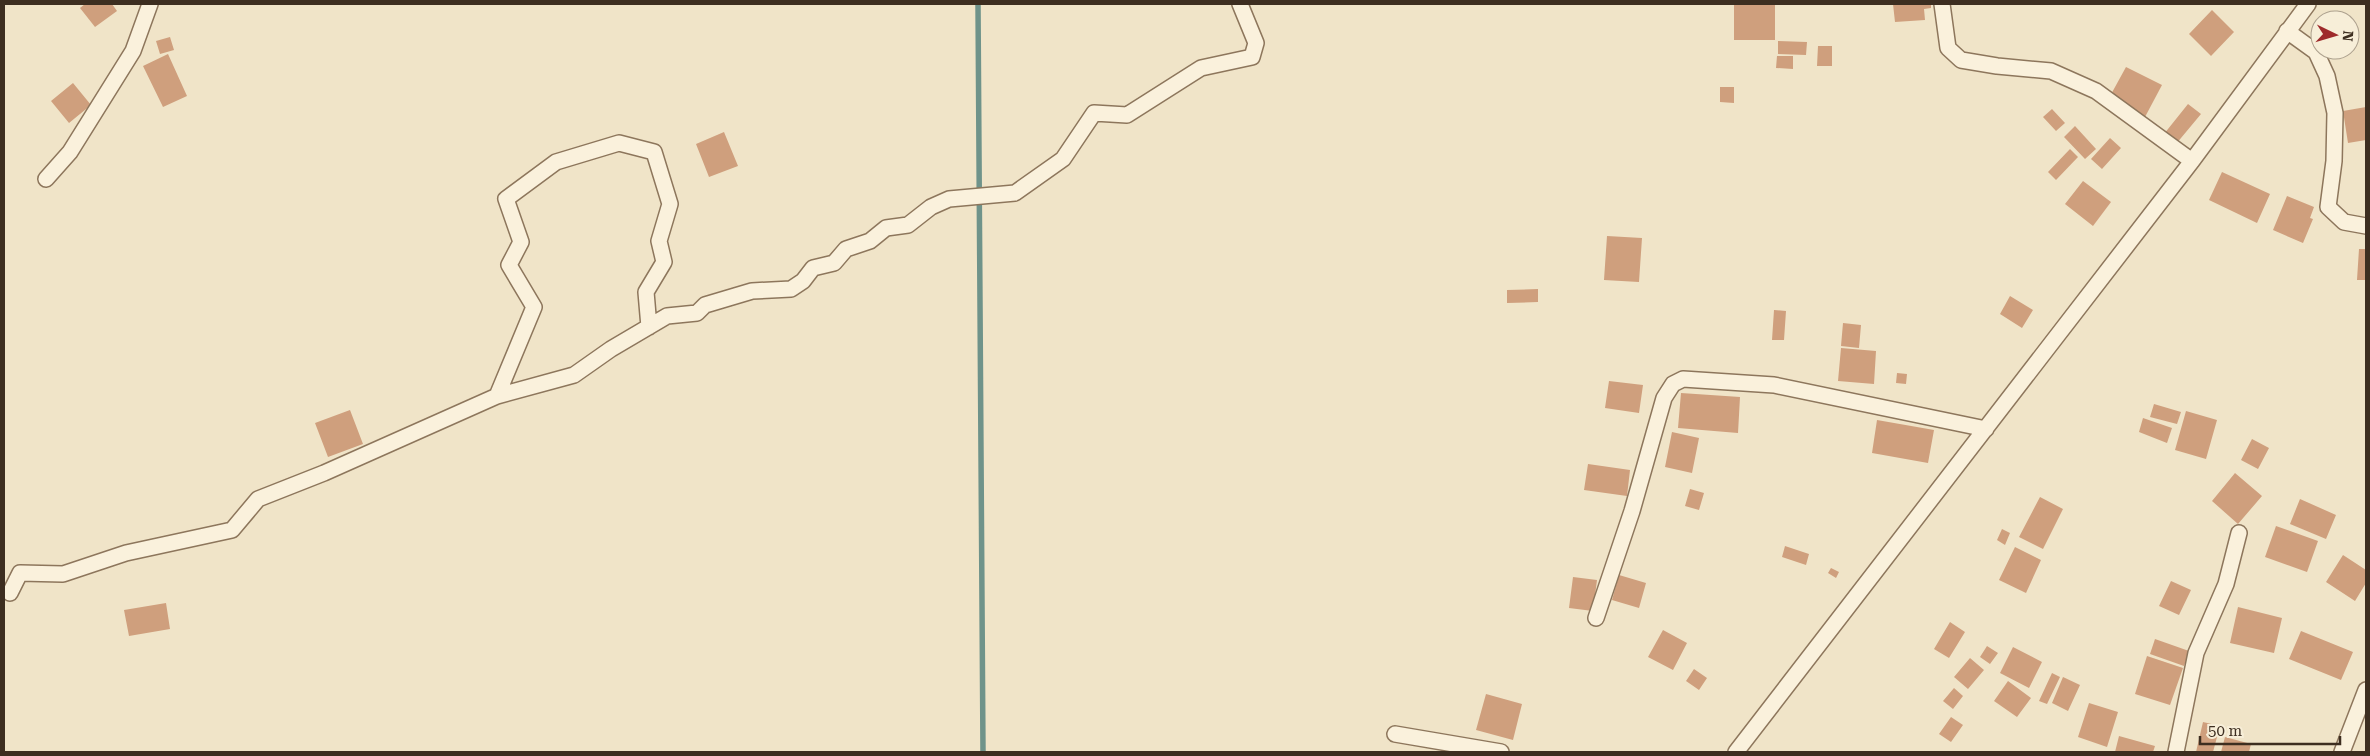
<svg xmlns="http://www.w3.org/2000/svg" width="2370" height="756" viewBox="0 0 2370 756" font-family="'Roboto Serif',serif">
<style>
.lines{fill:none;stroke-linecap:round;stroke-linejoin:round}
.stream{stroke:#6f938a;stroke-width:5.5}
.building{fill:#cf9f7d}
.street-casing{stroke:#8d765c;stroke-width:18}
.street{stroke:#faf1dc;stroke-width:15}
</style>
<rect width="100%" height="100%" fill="#f0e4c8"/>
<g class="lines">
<path class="stream" d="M978,4l5,748"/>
</g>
<path class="building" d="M85,4h27l5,7 -22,16 -15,-19z
M1734,4h41v36h-41z
M1893,4h38v4l-7,1 1,11 -30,2z
M2212,10l22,22 -23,24 -22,-22z
M170,37l4,13 -14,4 -4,-13z
M1778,41l29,1 -1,13 -28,-1z
M1818,46h14v20h-15z
M168,54l19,42 -24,11 -20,-41z
M1777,56h16v13l-17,-1z
M2126,67l36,18 -17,32 -36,-19z
M73,83l18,22 -22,18 -18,-22z
M1720,87h14v16l-14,-1z
M2188,104l13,10 -25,30 -12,-10z
M2366,107v33l-18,3 -5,-32z
M2052,109l13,14 -9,8 -13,-14z
M2075,126l21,23 -11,10 -21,-22z
M724,132l14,34 -29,11 -13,-33z
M2110,138l11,10 -19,21 -11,-10z
M2070,149l8,8 -22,23 -8,-8z
M2222,172l48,22 -13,29 -48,-23z
M2083,181l28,21 -18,24 -28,-22z
M2287,196l27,11 -4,11 3,1 -10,24 -30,-13z
M1607,236l35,2 -3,44 -35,-2z
M2359,249h7v31h-9z
M1538,289v13l-31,1v-13z
M2010,296l23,14 -11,18 -22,-14z
M1774,310l12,1 -2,29h-12z
M1843,323l18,2 -2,23 -18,-2z
M1841,348l35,3 -2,33 -36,-3z
M1897,373l10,1 -1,10 -10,-1z
M1609,381l34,4 -4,28 -34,-5z
M1681,393l59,4 -2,36 -60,-5z
M2154,404l27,8 -4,12 -27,-7z
M350,410l13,34 -35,13 -13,-34z
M2186,411l31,9 -11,39 -31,-9z
M2143,418l29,10 -5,15 -28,-11z
M1877,420l57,10 -6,33 -56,-10z
M1672,432l27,6 -7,35 -27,-6z
M2252,439l17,9 -11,21 -17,-9z
M1588,464l42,6 -3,26 -43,-6z
M2235,473l27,23 -24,28 -26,-23z
M1690,489l14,4 -5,17 -14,-4z
M2040,497l23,12 -20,40 -24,-12z
M2300,499l36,16 -10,24 -36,-15z
M2276,526l42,15 -11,31 -42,-15z
M2002,529l8,4 -5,12 -8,-5z
M1785,546l24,8 -3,11 -24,-8z
M2015,547l26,13 -15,33 -27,-13z
M2343,555l23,15v13l-11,18 -29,-19z
M1831,568l8,4 -3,6 -8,-5z
M1619,575l27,8 -7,25 -27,-8z
M1573,577l24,3 -4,31 -24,-3z
M2171,581l20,9 -12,25 -20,-9z
M166,603l4,26 -41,7 -5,-26z
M2238,607l44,11 -8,35 -44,-10z
M1950,622l15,10 -16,26 -15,-9z
M1663,630l24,13 -14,27 -25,-13z
M2301,631l52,21 -12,28 -52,-21z
M2155,639l34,12 -5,15 -34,-12z
M1987,646l11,7 -8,11 -10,-7z
M2013,647l29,15 -13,26 -29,-15z
M2147,656l36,12 -13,37 -35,-11z
M1970,658l14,12 -16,19 -14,-12z
M1694,669l13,9 -8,12 -13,-9z
M2052,673l8,4 -13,27 -8,-3z
M2063,677l17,8 -12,26 -16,-8z
M2008,681l23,17 -14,19 -23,-16z
M1954,688l9,8 -10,13 -10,-8z
M1486,694l36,10 -9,36 -37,-10z
M2089,703l29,9 -11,35 -29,-10z
M1951,717l12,8 -12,17 -12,-8z
M2203,722l17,4 -7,26h-17z
M2119,736l36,10 -2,6h-38z
M2225,737l26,7 -2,8h-28z"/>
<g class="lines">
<g class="street-casing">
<path id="street" d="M1942,4l6,44 13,12 36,6 54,5 45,20 96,70
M2287,31l29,21 11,24 8,37 -1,48 -6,46 16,15 22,4
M46,179l24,-27 63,-101 17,-47
M497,396l37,-89 -25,-42 12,-23 -15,-43 50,-37 63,-19 35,9 16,52 -11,37 5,21 -18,30 3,35
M10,593l10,-20 43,1 63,-21 106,-23 26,-31 66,-26 173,-77 77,-21 37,-26 56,-33 30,-3 8,-8 47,-14 39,-2 12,-8 10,-13 21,-5 12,-14 24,-8 16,-13 22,-3 23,-18 18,-8 66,-6 48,-34 31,-46 33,2 74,-47 51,-11 4,-14 -16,-39
M1596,618l36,-107 32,-113 9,-14 10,-5 91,6 212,44
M1395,734l106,18
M1736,752l456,-591 116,-157
M2176,752l20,-99 30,-69 13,-51
M2342,752l24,-62"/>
</g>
<use href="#street" class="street"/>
</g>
<rect width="2370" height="756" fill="none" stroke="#3d2e20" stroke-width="10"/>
<g transform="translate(2335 35) rotate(95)"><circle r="24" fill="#f7eed8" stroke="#ada18e"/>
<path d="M0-4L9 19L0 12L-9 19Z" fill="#9e2a2b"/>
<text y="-8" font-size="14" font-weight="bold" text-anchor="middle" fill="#3d2e20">N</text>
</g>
<path d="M2200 736v8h140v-8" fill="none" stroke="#3d2e20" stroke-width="2.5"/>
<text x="2208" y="736" font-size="15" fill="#3d2e20" stroke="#f7eed8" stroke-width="4" paint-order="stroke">50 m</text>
</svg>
